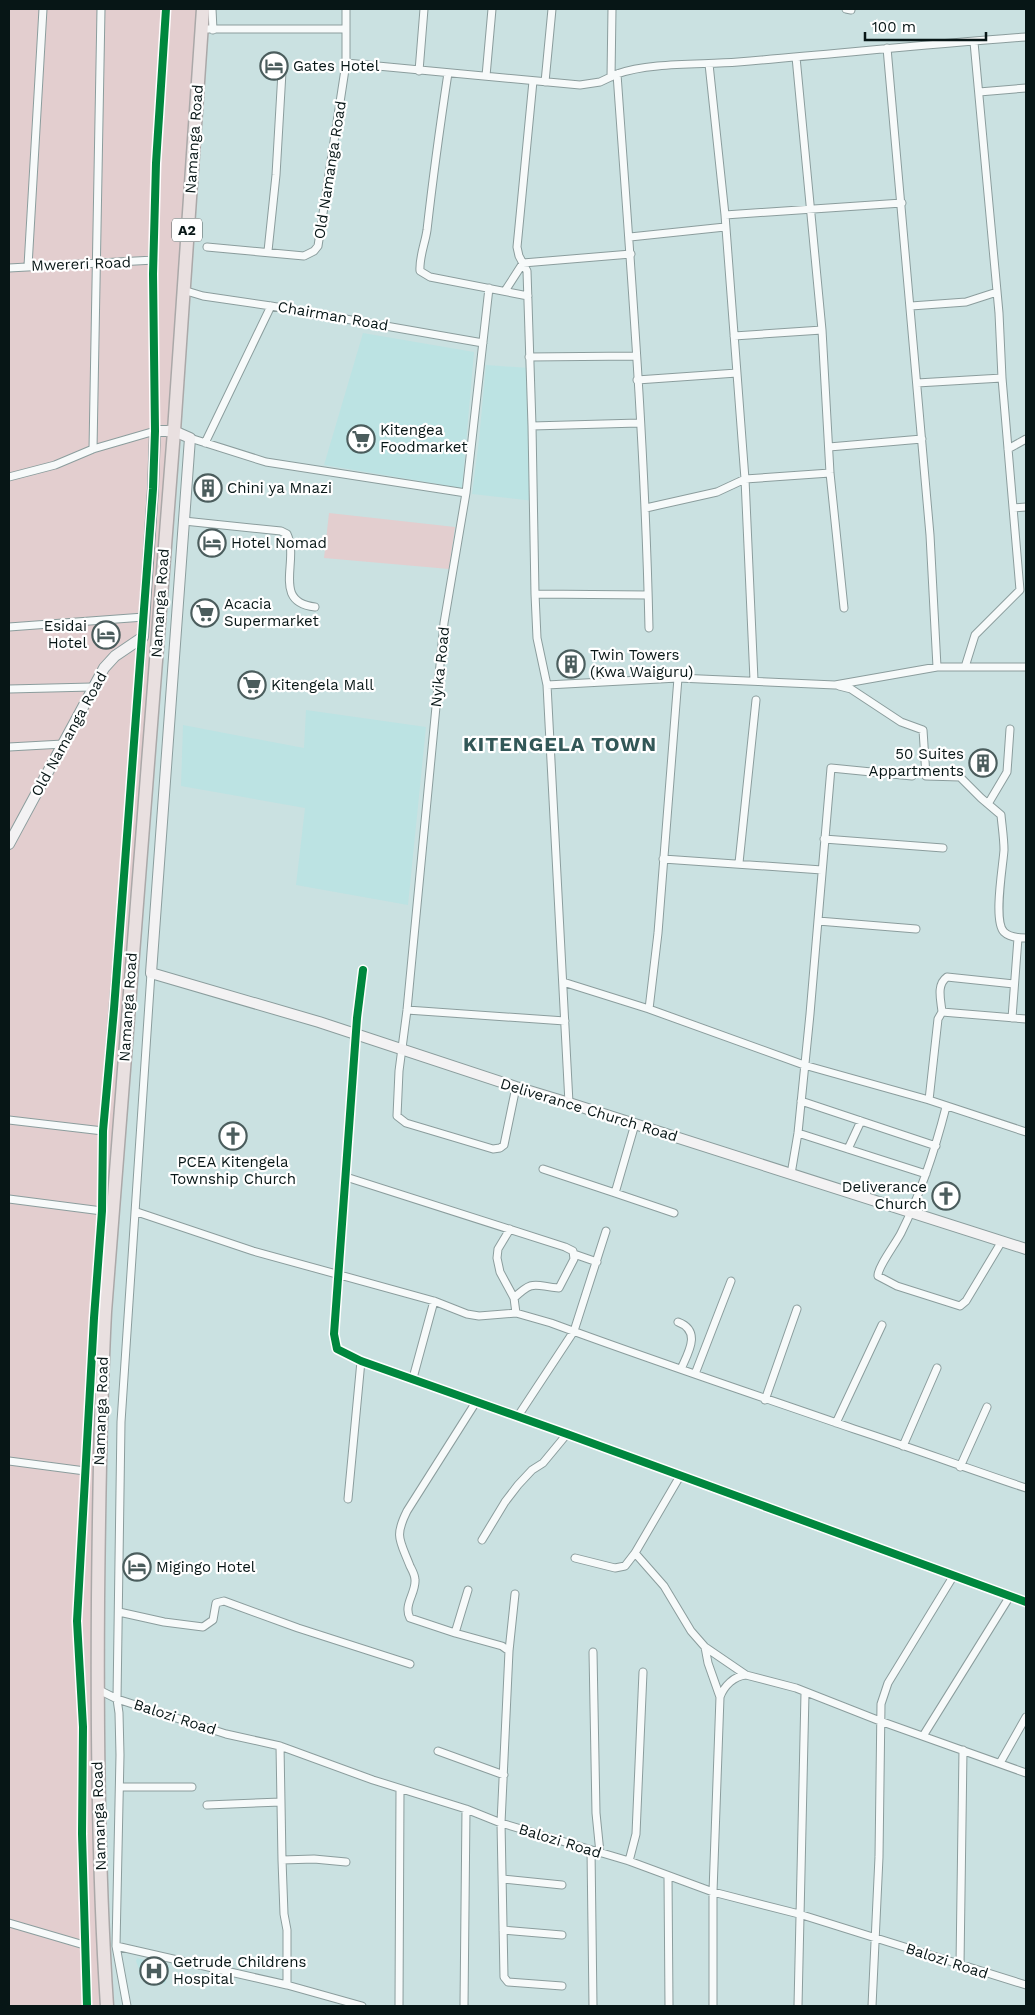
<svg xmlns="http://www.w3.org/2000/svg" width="1035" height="2015" viewBox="0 0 1035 2015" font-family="'Work Sans',sans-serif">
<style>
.built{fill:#bce3e3}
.green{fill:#e3cecf}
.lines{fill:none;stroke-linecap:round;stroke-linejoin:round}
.street-casing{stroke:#8b9d9d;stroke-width:9}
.secondary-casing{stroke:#8b9d9d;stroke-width:12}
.highway-casing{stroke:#aaa8a8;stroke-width:15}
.street{stroke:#f7fafa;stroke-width:7}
.secondary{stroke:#f3f2f3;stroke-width:10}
.highway{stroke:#e9e0e0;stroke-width:12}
.cycleway-casing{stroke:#fff;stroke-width:11}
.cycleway{stroke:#00873e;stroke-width:8}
.labels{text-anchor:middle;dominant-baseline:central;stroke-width:4.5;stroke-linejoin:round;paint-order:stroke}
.shield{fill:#fff;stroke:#515c5c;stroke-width:1}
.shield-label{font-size:14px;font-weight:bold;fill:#071616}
.poi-label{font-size:15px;fill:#071616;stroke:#fff;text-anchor:start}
.street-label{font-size:15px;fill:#071616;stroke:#fff}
.district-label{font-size:20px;font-weight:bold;letter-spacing:1px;fill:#325757;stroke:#fff}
</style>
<rect width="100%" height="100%" fill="#cae1e1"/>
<path class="built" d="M363,333l111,19 -12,136 -138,-23z
M486,365l44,3 4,133 -62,-7 7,-54z
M306,710l120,17 -18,178 -112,-20 9,-77 -124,-22 2,-61 121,23z
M137,1958l33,8 -5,18 -26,-9 1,-3 -4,-11z"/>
<path class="green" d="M9,9h194l-105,1401 6,596h-95z
M329,513l126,14 -6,42 -125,-11z"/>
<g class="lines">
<g class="street-casing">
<path id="street" d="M212,9l1,21
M846,9l5,1
M202,29h143
M887,48l43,487 7,132
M796,57l26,273 8,143 14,135
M346,63l234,22 20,-3 17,-8
M709,64l16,151 20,264 9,201
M419,71l5,-62
M448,73c-8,53 -15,104 -21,157 -2,14 -8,27 -7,41l10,6 98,19
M486,76l6,-67
M611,77l1,-68
M533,81l-16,166 2,9 8,15 5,155 3,168 2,44 10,47 22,418
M545,82l7,-73
M979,92l47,-4
M725,215l177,-12
M630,237l95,-10
M207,247l97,9 10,-5 4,-5 28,-183v-54
M268,251l8,-76 6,-103
M28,266l15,-257
M9,268l145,-8
M489,288l-23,205 -22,130 -37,387 -8,61 -2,45 9,7 87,26 7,-1 4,-3 12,-58
M183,290l20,6 68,10 212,37
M505,291l18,-28 108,-9
M911,306l55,-4 31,-10
M734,336l88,-6
M529,357l106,-1
M637,380l100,-7
M917,383l85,-5 -3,-65 -25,-271
M532,426l107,-3
M190,438l76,24 200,31
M205,443l66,-137
M829,447l93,-8
M93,449l8,-440
M1008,449l18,-10
M9,477l46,-12 38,-16 62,-18 -2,-157 3,-111 10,-154
M646,508l71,-16 28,-13 85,-6
M1013,508l13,-1
M184,521l97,10 6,3c13,27 -16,68 28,73
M535,594l113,1
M9,627l135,-10
M649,628c-4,-185 -19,-370 -32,-554 33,-12 85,-9 121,-12 96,-8 192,-18 288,-25
M965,667l10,-32 45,-45 -18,-212
M547,685l131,-7 157,7 102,-18h89
M839,686l12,3 50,33 22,8 3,46 34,1 21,21 20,17c1,11 3,24 3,35 -1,16 -11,71 0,82 5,5 16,6 22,6
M9,689l83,-2
M9,747l54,-3
M988,804l19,-32 3,-43
M824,839l119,9
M663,859l159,11
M739,863l17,-163
M818,921l98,8
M363,970l-6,48 -23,316 3,15 24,12 206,73 459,168
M563,982l86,27 155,56 125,35 97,32
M649,1009l9,-76 20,-255
M407,1010l158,11
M942,1012c-1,-12 -6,-27 5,-35l67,7
M1012,1018l6,-80
M929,1100l9,-81 4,-7 84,7
M801,1101l135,45
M946,1107c-11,43 -25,86 -45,126 -5,10 -24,35 -23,43l19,10 63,20 6,-5 36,-60
M9,1120l94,11
M798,1133l128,41
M848,1149l13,-28
M543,1169l72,24 20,-69
M791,1174l7,-41 12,-119 21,-246 81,8
M346,1177l219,70 8,4 1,8 -15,29c-25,-2 -25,-9 -45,10
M615,1193l59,20
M9,1199l93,12
M137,1212l116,39 181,50 33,13 12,2 37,-3
M510,1229l-12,20 -1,9 3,14 14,26 2,15 35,10c100,37 202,71 303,106 58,19 115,40 172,59
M574,1254l23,8
M678,1322c24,9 10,31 3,47
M695,1374l36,-93
M413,1378l21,-77
M765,1400l32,-91
M476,1402l-69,109c-13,26 -7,29 3,55 2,4 5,9 5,14 1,13 -12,25 -5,38l45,15 47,13 7,5 -8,172 3,154 4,5 54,4
M518,1416l56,-85 32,-100
M836,1423l46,-98
M903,1446l34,-78
M9,1461l76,10
M960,1467l27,-60
M348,1499l13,-138
M482,1540l23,-38 13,-17 14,-15 11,-7 24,-29
M635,1553l29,33 27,45 14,16 41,28
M575,1558l40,10 10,-2 10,-13 45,-77
M119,1612l45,10 39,5 10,-7 3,-17 8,-2 74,27 112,36
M455,1633l13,-43
M705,1647l3,16 12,34 -7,195v114
M509,1651l6,-57
M593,1652l3,161 4,40
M97,1689l20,10 109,35 54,12 93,34 93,29 35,14 128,38 84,31 86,22 227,71
M720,1697c4,-11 14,-21 26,-22l50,13 84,33 146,52
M923,1736l87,-140
M280,1746l2,114
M438,1751l66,24
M1000,1763l26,-46
M120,1787h72
M207,1805l74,-3
M591,1850l2,156
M629,1861l7,-27 7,-162
M668,1876l1,130
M503,1879l59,6
M9,1923l75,22
M503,1930l59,5
M116,1946l171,39 75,21
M960,1965l3,-215
M287,1985v-55l-3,-16 -2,-54 32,-1 32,3
M87,2006l-5,-172 1,-107 -6,-106 17,-303 8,-107 1,-80 40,-494
M127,2006l-11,-60 4,-191 -1,-42 -2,-14 4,-277 30,-449
M399,2006l1,-217
M464,2006l2,-197
M798,2006l7,-313
M872,2006l7,-149 2,-153 7,-21 66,-108"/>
</g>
<g class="secondary-casing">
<path id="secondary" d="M9,844l95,-176 11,-12 28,-19 10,-148 2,-58h19l16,7 -39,535 168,49 197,65 53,16 457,146"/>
</g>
<g class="highway-casing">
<path id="highway" d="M107,2006c-9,-135 -10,-271 -9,-407 1,-96 2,-192 7,-287l69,-881 29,-422"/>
</g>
<use href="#street" class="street"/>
<use href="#secondary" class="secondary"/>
<use href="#highway" class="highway"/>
<g class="cycleway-casing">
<path id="cycleway" d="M363,970l-6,48 -23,316 3,15 24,12 206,73 459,168
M87,2006l-5,-172 1,-107 -6,-106 17,-303 8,-107 1,-80 11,-122 39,-520 2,-58 -2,-157 3,-111 10,-154"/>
</g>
<use href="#cycleway" class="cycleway"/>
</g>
<defs>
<g id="hotel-ring" transform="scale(1.4375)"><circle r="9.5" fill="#fff" stroke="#4b5d5d" stroke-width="1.5"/><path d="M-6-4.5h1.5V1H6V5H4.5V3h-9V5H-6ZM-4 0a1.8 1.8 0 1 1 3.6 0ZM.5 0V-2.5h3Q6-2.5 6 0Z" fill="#4b5d5d"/></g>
<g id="supermarket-ring" transform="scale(1.4375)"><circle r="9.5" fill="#fff" stroke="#4b5d5d" stroke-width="1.5"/><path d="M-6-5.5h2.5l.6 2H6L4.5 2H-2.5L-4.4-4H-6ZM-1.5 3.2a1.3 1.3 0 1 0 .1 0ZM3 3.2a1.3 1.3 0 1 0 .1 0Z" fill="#4b5d5d"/></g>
<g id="building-ring" transform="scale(1.4375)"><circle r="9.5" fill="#fff" stroke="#4b5d5d" stroke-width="1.5"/><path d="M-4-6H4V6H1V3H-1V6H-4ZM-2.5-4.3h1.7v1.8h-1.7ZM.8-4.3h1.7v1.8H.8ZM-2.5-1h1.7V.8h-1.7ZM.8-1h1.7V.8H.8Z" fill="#4b5d5d"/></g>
<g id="church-ring" transform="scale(1.4375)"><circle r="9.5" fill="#fff" stroke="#4b5d5d" stroke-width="1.5"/><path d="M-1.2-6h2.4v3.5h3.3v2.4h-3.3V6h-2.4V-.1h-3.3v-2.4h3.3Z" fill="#4b5d5d"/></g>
<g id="hospital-ring" transform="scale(1.4375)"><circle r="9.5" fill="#fff" stroke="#4b5d5d" stroke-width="1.5"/><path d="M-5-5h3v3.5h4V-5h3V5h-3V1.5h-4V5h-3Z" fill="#4b5d5d"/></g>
</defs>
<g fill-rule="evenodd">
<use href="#hotel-ring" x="274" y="66"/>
<use href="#supermarket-ring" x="361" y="439"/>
<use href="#building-ring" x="208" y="488"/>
<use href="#hotel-ring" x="212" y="543"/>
<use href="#supermarket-ring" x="205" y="613"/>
<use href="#hotel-ring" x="106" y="635"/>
<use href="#building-ring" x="571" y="664"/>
<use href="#supermarket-ring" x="252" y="685"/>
<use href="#building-ring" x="983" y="763"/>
<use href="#church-ring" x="233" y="1136"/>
<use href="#church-ring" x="946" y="1196"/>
<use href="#hotel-ring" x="137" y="1567"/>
<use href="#hospital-ring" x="154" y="1971"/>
</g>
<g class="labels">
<rect class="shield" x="172" y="218.5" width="30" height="23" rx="4"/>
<g class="shield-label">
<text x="187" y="230">A2</text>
</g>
<g class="poi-label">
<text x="293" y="66">Gates Hotel</text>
<text x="380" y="430">Kitengea<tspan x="380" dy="17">Foodmarket</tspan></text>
<text x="227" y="488">Chini ya Mnazi</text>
<text x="231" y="543">Hotel Nomad</text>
<text x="224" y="604">Acacia<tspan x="224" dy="17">Supermarket</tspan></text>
<text x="87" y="626" text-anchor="end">Esidai<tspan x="87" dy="17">Hotel</tspan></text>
<text x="590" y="655">Twin Towers<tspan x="590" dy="17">(Kwa Waiguru)</tspan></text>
<text x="271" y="685">Kitengela Mall</text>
<text x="964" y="754" text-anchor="end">50 Suites<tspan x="964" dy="17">Appartments</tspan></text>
<text x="233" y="1162" text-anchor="middle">PCEA Kitengela<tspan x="233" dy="17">Township Church</tspan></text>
<text x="927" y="1187" text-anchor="end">Deliverance<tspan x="927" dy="17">Church</tspan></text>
<text x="156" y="1567">Migingo Hotel</text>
<text x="173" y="1962">Getrude Childrens<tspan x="173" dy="17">Hospital</tspan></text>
</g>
<g class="street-label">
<text transform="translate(194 139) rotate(-86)">Namanga Road</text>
<text transform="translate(330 170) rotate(-81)">Old Namanga Road</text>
<text transform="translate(81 264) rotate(-2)">Mwereri Road</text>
<text transform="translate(333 316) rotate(10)">Chairman Road</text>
<text transform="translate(160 603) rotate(-86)">Namanga Road</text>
<text transform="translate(440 667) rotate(-84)">Nyika Road</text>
<text transform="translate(69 734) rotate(-61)">Old Namanga Road</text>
<text transform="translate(128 1007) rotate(-86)">Namanga Road</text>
<text transform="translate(589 1110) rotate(17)">Deliverance Church Road</text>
<text transform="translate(101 1411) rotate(-88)">Namanga Road</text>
<text transform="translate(175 1717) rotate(18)">Balozi Road</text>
<text transform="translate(99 1816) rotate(-92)">Namanga Road</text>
<text transform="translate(560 1841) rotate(17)">Balozi Road</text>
<text transform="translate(947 1961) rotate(18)">Balozi Road</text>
</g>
<g class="district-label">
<text x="560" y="744">KITENGELA TOWN</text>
</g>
</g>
<rect width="1035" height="2015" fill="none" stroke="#071616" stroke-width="20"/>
<path d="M865 32v8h121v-8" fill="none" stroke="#071616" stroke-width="2.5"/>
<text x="872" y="32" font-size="15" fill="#071616" stroke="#ffffff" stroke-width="4" paint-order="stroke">100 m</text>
</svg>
